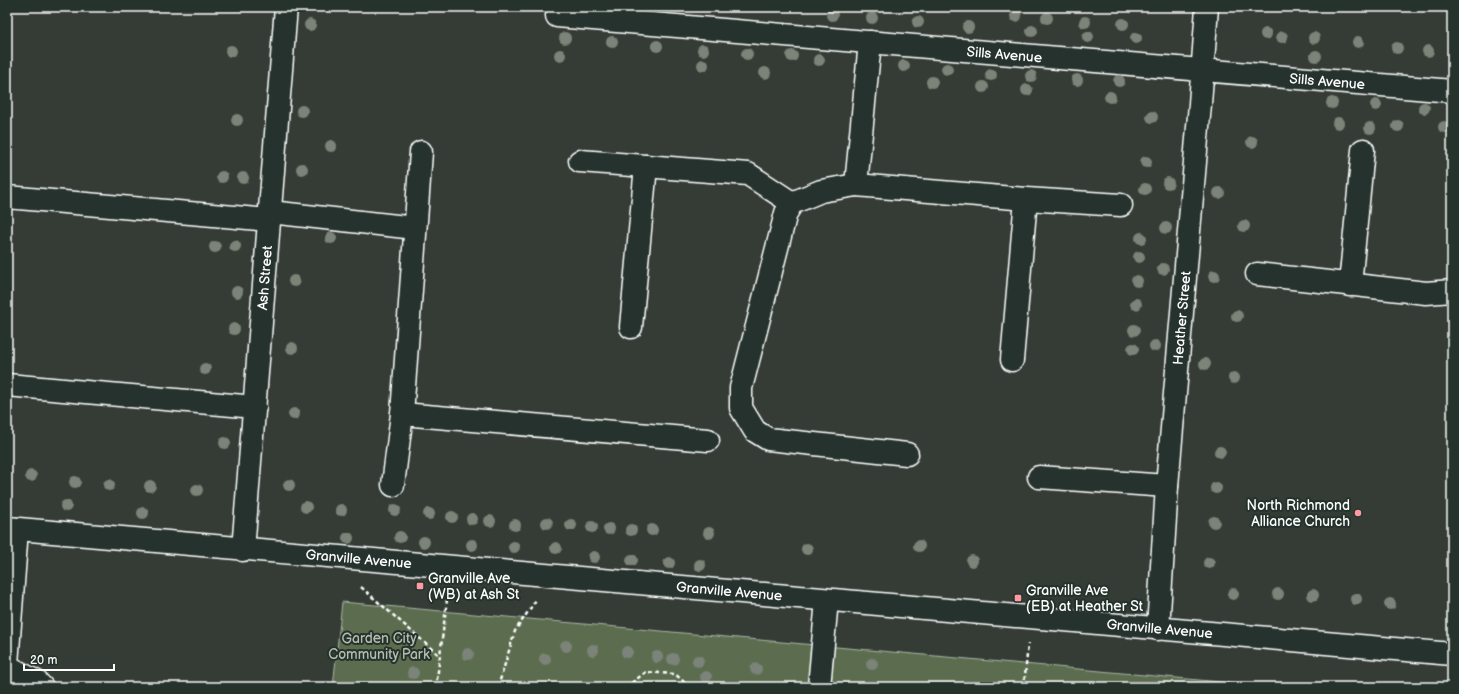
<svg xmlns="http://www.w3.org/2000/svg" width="1459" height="694" viewBox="0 0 1459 694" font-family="'Balsamiq Sans',sans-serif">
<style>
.green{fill:#5b6d50;stroke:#adb6a8}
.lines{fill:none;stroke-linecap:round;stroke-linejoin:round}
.minor-casing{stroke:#fff;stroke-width:25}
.path{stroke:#fff;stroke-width:2.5;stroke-dasharray:4 3;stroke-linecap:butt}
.minor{stroke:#26332d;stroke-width:22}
.tree{fill:#7b8379}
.poi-dot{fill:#ff9aa2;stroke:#26332d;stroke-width:1.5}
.labels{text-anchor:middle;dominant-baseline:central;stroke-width:4;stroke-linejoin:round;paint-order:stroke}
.street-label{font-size:14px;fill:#fff;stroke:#26332d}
.poi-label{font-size:14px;fill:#fff;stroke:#26332d;text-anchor:start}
.park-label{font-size:14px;fill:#b5bdb0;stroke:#26332d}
</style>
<rect width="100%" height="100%" fill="#343c35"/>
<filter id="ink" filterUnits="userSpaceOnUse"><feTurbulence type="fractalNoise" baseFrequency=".025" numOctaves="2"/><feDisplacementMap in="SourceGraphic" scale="8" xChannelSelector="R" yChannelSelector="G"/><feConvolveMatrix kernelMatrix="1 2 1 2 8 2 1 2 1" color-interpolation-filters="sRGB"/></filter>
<g filter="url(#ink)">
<path class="green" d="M342,602l934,85h-943z"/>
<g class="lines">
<g class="minor-casing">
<g id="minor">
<path id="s1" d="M557,16c298,25 596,52 895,75"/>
<path d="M870,42l-14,143 170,14 95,6"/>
<path d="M580,161l168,13 44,29"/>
<path d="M856,185l-35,6 -29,12 -6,10 -45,175v20l14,23 13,8 139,15"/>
<path d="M7,197l262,23"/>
<path d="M270,212l145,16"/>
<path d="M1257,274l169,19 26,-2"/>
<path d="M1350,285l13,-135"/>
<path d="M631,327l15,-161"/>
<path d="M1012,360l14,-161"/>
<path d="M7,385l248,22"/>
<path d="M402,414l306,26"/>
<path d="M1039,477l128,9"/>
<path d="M393,485l9,-71 19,-262"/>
<path id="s2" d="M7,528l1445,126"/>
<path id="s3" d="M243,550l43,-543"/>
<path id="s4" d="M1158,629l9,-143 33,-382 7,-97"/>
<path d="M7,664l10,-135"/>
<path d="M7,666l30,16 5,5"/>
<path d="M819,687l8,-87"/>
</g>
</g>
<path class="path" d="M361,587l79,69
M436,687l12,-95
M498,687l17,-56 21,-31
M626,687l20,-15 29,2 15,13
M1024,687l4,-43"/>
<use href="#minor" class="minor"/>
</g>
<g class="tree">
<circle cx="832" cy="15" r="6"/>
<circle cx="1016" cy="16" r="6"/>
<circle cx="872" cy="18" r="6"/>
<circle cx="1047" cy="18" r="6"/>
<circle cx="918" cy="22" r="6"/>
<circle cx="1085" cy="22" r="6"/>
<circle cx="1123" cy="24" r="6"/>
<circle cx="310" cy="25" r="6"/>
<circle cx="968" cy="27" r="6"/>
<circle cx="1032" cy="31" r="6"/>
<circle cx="1266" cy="34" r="6"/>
<circle cx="1088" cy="37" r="6"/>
<circle cx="1282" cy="37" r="6"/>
<circle cx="565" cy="38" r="6"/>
<circle cx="1136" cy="38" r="6"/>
<circle cx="1314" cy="38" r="6"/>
<circle cx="612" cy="42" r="6"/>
<circle cx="1358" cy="42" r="6"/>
<circle cx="657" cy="46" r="6"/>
<circle cx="1397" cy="48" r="6"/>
<circle cx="703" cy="50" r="6"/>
<circle cx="231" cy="51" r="6"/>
<circle cx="1428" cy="51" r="6"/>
<circle cx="747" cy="54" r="6"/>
<circle cx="560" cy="55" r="6"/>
<circle cx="792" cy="56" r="6"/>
<circle cx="1316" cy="56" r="6"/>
<circle cx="819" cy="60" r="6"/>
<circle cx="703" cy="65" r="6"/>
<circle cx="904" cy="66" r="6"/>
<circle cx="947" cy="69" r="6"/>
<circle cx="765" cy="73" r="6"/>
<circle cx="991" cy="75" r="6"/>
<circle cx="1031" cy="76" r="6"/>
<circle cx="1077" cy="80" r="6"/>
<circle cx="1119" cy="81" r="6"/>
<circle cx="932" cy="82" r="6"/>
<circle cx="983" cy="87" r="6"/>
<circle cx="1027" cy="90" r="6"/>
<circle cx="1110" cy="97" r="6"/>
<circle cx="1332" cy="103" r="6"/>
<circle cx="1376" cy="105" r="6"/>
<circle cx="1424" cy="108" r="6"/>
<circle cx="302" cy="111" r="6"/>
<circle cx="1152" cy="117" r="6"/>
<circle cx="237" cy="120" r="6"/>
<circle cx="1338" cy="123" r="6"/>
<circle cx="1398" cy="126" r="6"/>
<circle cx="1444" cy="127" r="6"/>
<circle cx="1370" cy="128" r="6"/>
<circle cx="1252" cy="142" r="6"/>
<circle cx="331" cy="146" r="6"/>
<circle cx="1146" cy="162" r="6"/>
<circle cx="302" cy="169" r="6"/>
<circle cx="222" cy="177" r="6"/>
<circle cx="243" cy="178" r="6"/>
<circle cx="1168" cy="183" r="6"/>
<circle cx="1145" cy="189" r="6"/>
<circle cx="1219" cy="193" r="6"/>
<circle cx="1244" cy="226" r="6"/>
<circle cx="1166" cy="228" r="6"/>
<circle cx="331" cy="238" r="6"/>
<circle cx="1141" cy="238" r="6"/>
<circle cx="235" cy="246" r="6"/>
<circle cx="215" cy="247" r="6"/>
<circle cx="1139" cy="257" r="6"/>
<circle cx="1163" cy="269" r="6"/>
<circle cx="1214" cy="276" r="6"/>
<circle cx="294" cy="281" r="6"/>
<circle cx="1137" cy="281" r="6"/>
<circle cx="237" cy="292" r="6"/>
<circle cx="1136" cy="304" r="6"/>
<circle cx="1237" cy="316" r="6"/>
<circle cx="234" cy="329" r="6"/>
<circle cx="1134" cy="330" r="6"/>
<circle cx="1155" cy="346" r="6"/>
<circle cx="292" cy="348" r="6"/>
<circle cx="1133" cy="349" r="6"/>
<circle cx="1205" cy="364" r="6"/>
<circle cx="205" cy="369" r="6"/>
<circle cx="1234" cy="378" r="6"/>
<circle cx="294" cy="414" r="6"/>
<circle cx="225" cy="443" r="6"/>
<circle cx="1220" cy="452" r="6"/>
<circle cx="31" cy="476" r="6"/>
<circle cx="75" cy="482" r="6"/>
<circle cx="109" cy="485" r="6"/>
<circle cx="289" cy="485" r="6"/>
<circle cx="150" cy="486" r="6"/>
<circle cx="1216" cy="488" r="6"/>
<circle cx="197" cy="490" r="6"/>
<circle cx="66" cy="506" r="6"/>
<circle cx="306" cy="507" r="6"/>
<circle cx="341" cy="510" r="6"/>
<circle cx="395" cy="510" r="6"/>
<circle cx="143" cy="513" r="6"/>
<circle cx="429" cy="514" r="6"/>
<circle cx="452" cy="517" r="6"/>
<circle cx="472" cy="519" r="6"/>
<circle cx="490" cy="521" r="6"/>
<circle cx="1214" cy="522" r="6"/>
<circle cx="547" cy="523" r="6"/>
<circle cx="515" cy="525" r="6"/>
<circle cx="571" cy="525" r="6"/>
<circle cx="592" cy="527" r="6"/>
<circle cx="609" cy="529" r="6"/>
<circle cx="631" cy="530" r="6"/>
<circle cx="652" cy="530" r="6"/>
<circle cx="709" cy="533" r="6"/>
<circle cx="400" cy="537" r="6"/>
<circle cx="348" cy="538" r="6"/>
<circle cx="424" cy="542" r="6"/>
<circle cx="472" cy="545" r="6"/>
<circle cx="919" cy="546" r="6"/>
<circle cx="514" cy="547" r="6"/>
<circle cx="556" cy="548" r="6"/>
<circle cx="807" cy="549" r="6"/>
<circle cx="594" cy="557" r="6"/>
<circle cx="632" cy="560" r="6"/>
<circle cx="972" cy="561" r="6"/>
<circle cx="669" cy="563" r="6"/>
<circle cx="1209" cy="563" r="6"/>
<circle cx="700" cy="565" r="6"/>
<circle cx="1233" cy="594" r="6"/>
<circle cx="1278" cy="594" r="6"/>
<circle cx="1313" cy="595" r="6"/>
<circle cx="1356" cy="599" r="6"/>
<circle cx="1390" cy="604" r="6"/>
<circle cx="566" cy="646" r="6"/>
<circle cx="593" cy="650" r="6"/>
<circle cx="627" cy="652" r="6"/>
<circle cx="468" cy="654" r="6"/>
<circle cx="657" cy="657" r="6"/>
<circle cx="545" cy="659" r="6"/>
<circle cx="673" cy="659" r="6"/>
<circle cx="698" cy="661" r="6"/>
<circle cx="872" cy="664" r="6"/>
<circle cx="756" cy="669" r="6"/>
<circle cx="413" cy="673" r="6"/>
<circle cx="706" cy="677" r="6"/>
</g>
</g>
<g class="poi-dot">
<circle cx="1358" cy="513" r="4"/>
<rect x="416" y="582" width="8" height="8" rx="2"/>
<rect x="1014" y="594" width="8" height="8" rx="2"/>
</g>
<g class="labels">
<g class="street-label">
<text stroke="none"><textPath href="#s1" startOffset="449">Sills Avenue</textPath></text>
<text stroke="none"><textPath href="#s1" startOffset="773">Sills Avenue</textPath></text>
<text stroke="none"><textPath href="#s3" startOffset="273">Ash Street</textPath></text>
<text stroke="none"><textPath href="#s4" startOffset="312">Heather Street</textPath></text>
<text stroke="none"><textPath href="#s2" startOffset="353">Granville Avenue</textPath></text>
<text stroke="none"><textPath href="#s2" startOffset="725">Granville Avenue</textPath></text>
<text stroke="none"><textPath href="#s2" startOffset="1157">Granville Avenue</textPath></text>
</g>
<g class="poi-label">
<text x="1350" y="505" text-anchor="end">North Richmond<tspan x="1350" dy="16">Alliance Church</tspan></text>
<text x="428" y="578">Granville Ave<tspan x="428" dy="16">(WB) at Ash St</tspan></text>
<text x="1026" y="590">Granville Ave<tspan x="1026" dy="16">(EB) at Heather St</tspan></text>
</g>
<g class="park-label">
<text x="379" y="638">Garden City<tspan x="379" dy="16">Community Park</tspan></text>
</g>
</g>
<rect width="1459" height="694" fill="none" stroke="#26332d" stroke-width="24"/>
<rect x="12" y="12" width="1435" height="670" fill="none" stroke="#fff" stroke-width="1.5" filter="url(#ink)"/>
<path d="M24 664v6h90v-6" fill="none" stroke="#ffffff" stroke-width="2"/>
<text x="30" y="664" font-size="12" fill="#ffffff" stroke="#26332d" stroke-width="3" paint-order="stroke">20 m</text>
</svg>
